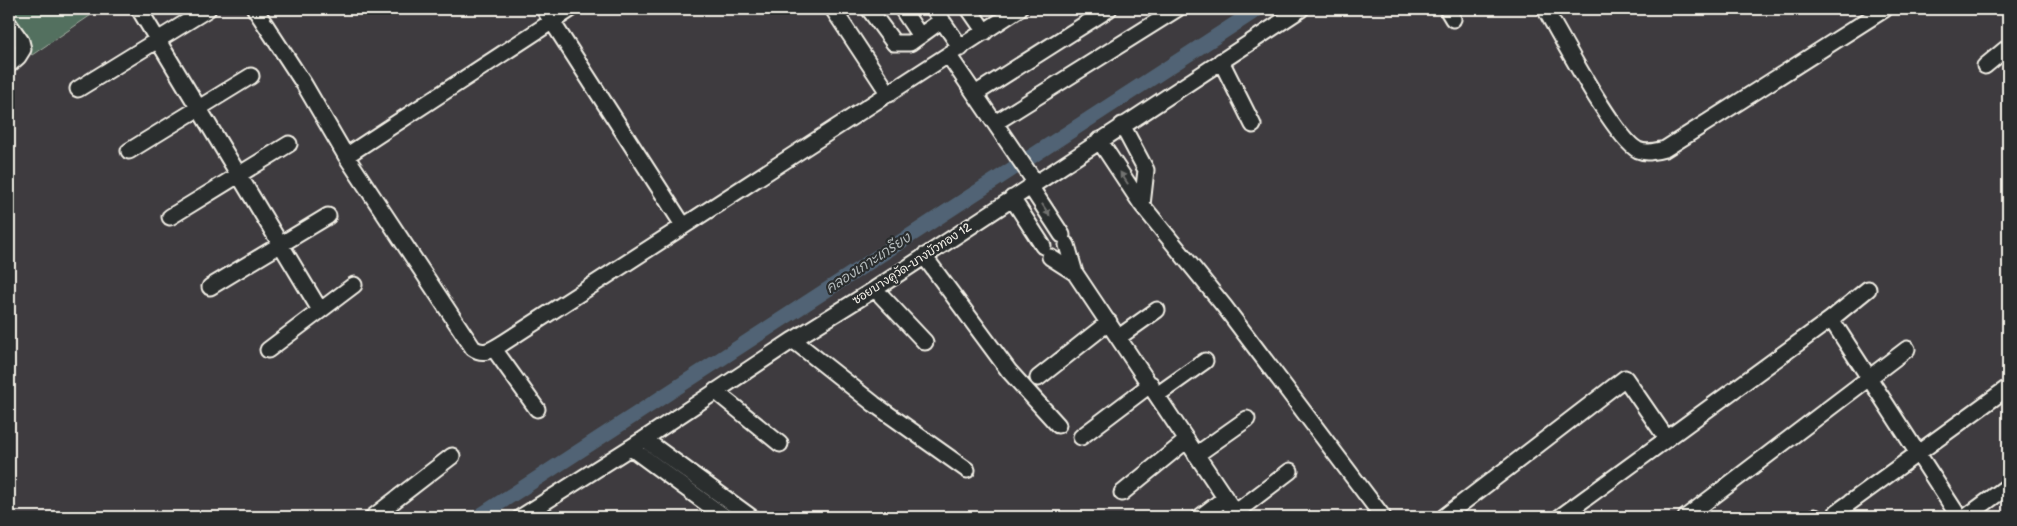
<svg xmlns="http://www.w3.org/2000/svg" width="2017" height="526" viewBox="0 0 2017 526" font-family="'Balsamiq Sans','Playpen Sans Thai',sans-serif">
<style>
.green{fill:#536f5e;stroke:#a4b0a3}
.lines{fill:none;stroke-linecap:round;stroke-linejoin:round}
.canal{stroke:#516474;stroke-width:15}
.minor-casing{stroke:#f4f1e8;stroke-width:19}
.minor{stroke:#2a2d2e;stroke-width:15}
.oneway{fill:#71726f}
.labels{text-anchor:middle;dominant-baseline:central;stroke-width:4.5;stroke-linejoin:round;paint-order:stroke}
.street-label{font-size:12px;fill:#f4f1e8;stroke:#2a2d2e}
.water-label{font-size:14px;font-style:italic;fill:#b3b9ba;stroke:#2a2d2e}
</style>
<rect width="100%" height="100%" fill="#3e3b3f"/>
<filter id="ink" filterUnits="userSpaceOnUse"><feTurbulence type="fractalNoise" baseFrequency=".02" numOctaves="2"/><feDisplacementMap in="SourceGraphic" scale="10" xChannelSelector="R" yChannelSelector="G"/><feConvolveMatrix kernelMatrix="1 2 1 2 8 2 1 2 1" color-interpolation-filters="sRGB"/></filter>
<g filter="url(#ink)">
<path class="green" d="M9,9h91l-68,46 -23,-34z"/>
<g class="lines">
<path class="canal" d="M478,517l780,-508"/>
<g class="minor-casing">
<path id="minor" d="M139,9l181,301
M255,9l49,75 42,72 127,192c11,8 20,1 30,-5l516,-334
M544,9l139,216
M833,9l56,85
M869,9l25,34h16l32,-23
M902,9l18,27
M934,9l27,39
M969,9l16,23
M1447,9l6,10
M1545,9c16,27 70,130 93,141 9,4 18,1 27,-1l220,-140
M9,24l12,17 2,8 -5,8 -9,8
M949,56l86,126
M1221,61l32,64
M1985,66l23,-19
M78,89l130,-80
M975,94l134,-85
M995,123l182,-114
M1099,140l43,65 4,-35 -24,-45
M129,151l122,-75
M346,156l225,-147
M1030,186l32,49
M1012,198l31,48
M1142,205l82,101 159,211
M170,217l119,-73
M1067,245l8,28 163,244
M924,256l85,115 49,54
M1050,257l25,16
M210,287l118,-71
M875,289l50,53
M1831,319l37,-30
M1119,337l38,-27
M793,340l81,64 93,66
M494,349l43,60
M268,350l86,-65
M1038,378l71,-56
M715,391l65,53
M1157,395l48,-34
M1081,437l70,-53
M644,439l107,78
M631,448l94,69
M1196,455l51,-36
M1122,493l65,-53
M1837,512l169,-123
M1235,513l55,-42
M373,517l79,-61
M521,517l123,-78 149,-99 82,-51 426,-280
M1200,517l25,-19
M1444,517l181,-139 42,61
M1560,517l271,-198 128,198
M1686,517l221,-168
M1814,517h1
M1966,517l42,-31"/>
</g>
<use href="#minor" class="minor"/>
</g>
<defs><path id="oneway-solid" d="M-6-.8H1V-3.2L6.5 0L1 3.2V.8H-6Z" transform="scale(1.25)"/></defs>
<g class="oneway">
<use href="#oneway-solid" transform="translate(1124 178) rotate(-123)"/>
<use href="#oneway-solid" transform="translate(1046 210) rotate(57)"/>
</g>
</g>
<g class="labels">
<g class="street-label">
<text transform="translate(912 264) rotate(-33)">ซอยบางคูวัด-บางบัวทอง 12</text>
</g>
<g class="water-label">
<text transform="translate(868 263) rotate(-33)">คลองเกาะเกรียง</text>
</g>
</g>
<rect width="2017" height="526" fill="none" stroke="#2a2d2e" stroke-width="30"/>
<rect x="15" y="15" width="1987" height="496" fill="none" stroke="#f4f1e8" stroke-width="2" filter="url(#ink)"/>
</svg>
